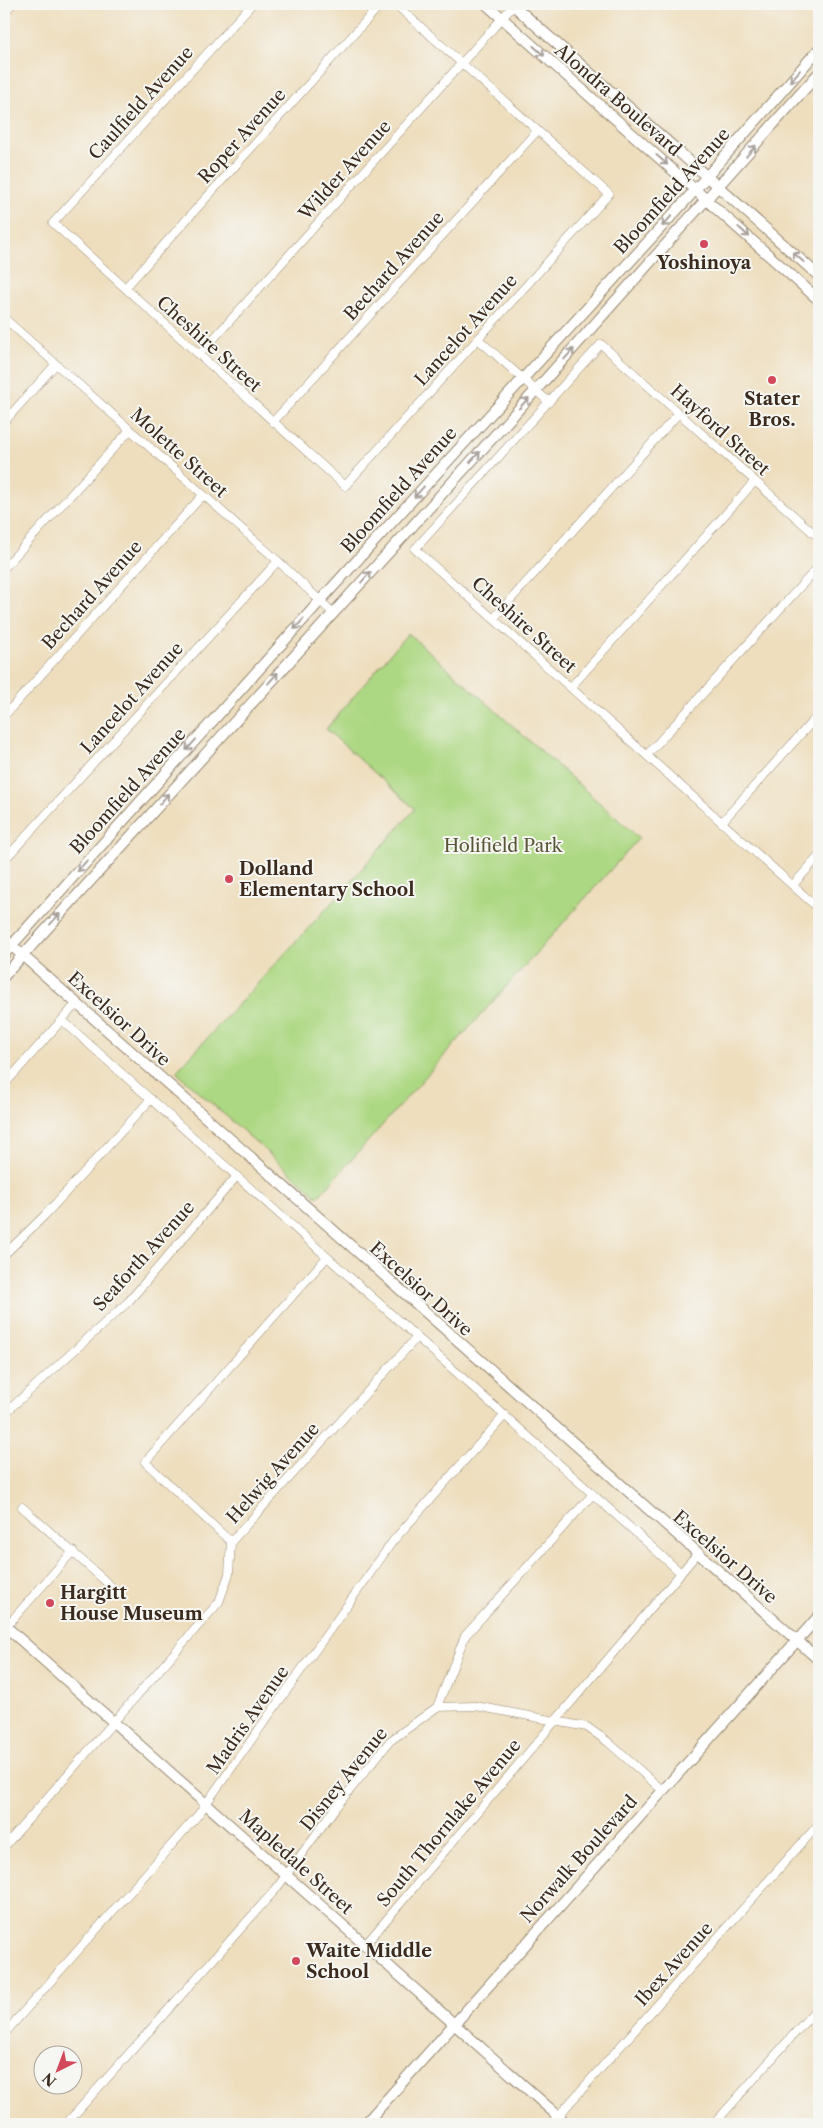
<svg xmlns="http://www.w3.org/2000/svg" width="823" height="2128" viewBox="0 0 823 2128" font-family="'Libre Caslon Text',serif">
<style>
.green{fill:#add883;stroke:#748150}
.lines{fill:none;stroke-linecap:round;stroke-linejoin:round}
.street-casing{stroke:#94846e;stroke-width:9}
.secondary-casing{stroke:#94846e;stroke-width:12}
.street{stroke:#fff;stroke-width:8}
.secondary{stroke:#fff;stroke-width:10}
.oneway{stroke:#a79f9a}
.poi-dot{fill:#d1495b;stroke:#f6f6f2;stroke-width:2}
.labels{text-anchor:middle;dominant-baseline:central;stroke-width:4;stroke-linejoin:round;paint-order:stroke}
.street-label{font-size:18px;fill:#3b2a1e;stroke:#f6f6f2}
.poi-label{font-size:18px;font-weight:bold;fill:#3b2a1e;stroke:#f6f6f2;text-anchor:start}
.park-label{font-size:18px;fill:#585637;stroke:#f6f6f2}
</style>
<rect width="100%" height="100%" fill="#f6f6f2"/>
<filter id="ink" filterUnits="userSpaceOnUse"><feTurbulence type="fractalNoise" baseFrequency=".02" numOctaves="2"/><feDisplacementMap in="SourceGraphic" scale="10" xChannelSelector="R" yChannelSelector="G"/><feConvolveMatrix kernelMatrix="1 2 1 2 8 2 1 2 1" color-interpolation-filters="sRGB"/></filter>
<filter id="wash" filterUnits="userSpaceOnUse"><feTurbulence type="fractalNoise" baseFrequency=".0096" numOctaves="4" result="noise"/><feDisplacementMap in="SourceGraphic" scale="20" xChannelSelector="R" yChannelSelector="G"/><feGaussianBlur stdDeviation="1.12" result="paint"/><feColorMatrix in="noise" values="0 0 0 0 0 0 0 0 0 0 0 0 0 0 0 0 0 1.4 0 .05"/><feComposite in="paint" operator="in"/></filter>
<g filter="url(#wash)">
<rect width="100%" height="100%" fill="#eedebe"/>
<path class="green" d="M408,633l231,205 -321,359 -142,-125 150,-163 89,-100 -89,-80z"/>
</g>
<g filter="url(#ink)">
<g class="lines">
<g class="street-casing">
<path id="street" d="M252,4l-199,219 292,263 264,-292 -214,-190
M4,13l8,-9
M125,288l256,-284
M4,318l274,243 55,52
M478,339l71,63
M199,355l315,-350
M4,422l52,-58
M273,422l264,-291
M819,538l-218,-194 -186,205 404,360
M4,568l126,-138
M494,618l185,-205
M571,687l184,-206
M4,716l199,-221
M647,755l172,-189
M722,822l97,-108
M4,850l5,5 269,-294
M793,885l26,-29
M62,1020l619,553
M4,1085l73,-82
M4,1255l41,-40 106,-116
M4,1414l125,-113 108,-125
M22,1507l100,89
M231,1542l-86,-80 182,-205
M6,1627l67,-76
M437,1707l39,-1 111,21 21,15 54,48
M4,1847l215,-245 10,-28 2,-32 186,-205
M365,1945l332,-391
M4,2034l194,-219 195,-274 112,-126
M66,2124l210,-235 60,-82 54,-66 47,-34 28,-71 128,-142
M551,2124l268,-300
M714,2124l105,-118"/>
</g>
<g class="secondary-casing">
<path id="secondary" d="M486,4l333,296
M512,4l307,272
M4,939l815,721
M4,954l316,-353 367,-402 132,-150
M4,976l532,-586 283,-317
M4,1625l563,499
M365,2124l454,-508"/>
</g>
<use href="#street" class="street"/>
<use href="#secondary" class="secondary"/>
</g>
<defs><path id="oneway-shaft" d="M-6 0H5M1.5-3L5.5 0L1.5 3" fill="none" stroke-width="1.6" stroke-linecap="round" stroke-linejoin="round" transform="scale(1.25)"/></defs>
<g class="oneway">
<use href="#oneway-shaft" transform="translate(539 51) rotate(42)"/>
<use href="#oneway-shaft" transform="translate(795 76) rotate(131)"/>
<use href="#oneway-shaft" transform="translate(751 151) rotate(-49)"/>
<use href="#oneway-shaft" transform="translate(662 160) rotate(41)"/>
<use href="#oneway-shaft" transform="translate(667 221) rotate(132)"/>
<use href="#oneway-shaft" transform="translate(744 232) rotate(42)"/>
<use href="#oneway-shaft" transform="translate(798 257) rotate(-138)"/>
<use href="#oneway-shaft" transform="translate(569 354) rotate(-48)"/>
<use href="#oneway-shaft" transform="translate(524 403) rotate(-47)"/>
<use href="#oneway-shaft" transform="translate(475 457) rotate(-47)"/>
<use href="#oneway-shaft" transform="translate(419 492) rotate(132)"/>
<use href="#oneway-shaft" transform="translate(366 577) rotate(-48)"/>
<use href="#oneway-shaft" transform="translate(299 624) rotate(132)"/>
<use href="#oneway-shaft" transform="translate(273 678) rotate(-48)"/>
<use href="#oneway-shaft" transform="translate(191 745) rotate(132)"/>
<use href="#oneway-shaft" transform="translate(164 799) rotate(-48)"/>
<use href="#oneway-shaft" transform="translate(82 866) rotate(132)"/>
<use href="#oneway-shaft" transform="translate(55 919) rotate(-48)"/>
</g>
</g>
<g class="poi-dot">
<circle cx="704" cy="244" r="5"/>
<circle cx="772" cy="380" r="5"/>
<circle cx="229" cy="879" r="5"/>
<circle cx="50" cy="1603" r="5"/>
<circle cx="296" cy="1961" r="5"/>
</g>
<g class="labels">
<g class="street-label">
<text transform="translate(618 100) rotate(41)">Alondra Boulevard</text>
<text transform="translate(141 103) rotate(-48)">Caulfield Avenue</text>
<text transform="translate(242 136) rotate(-48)">Roper Avenue</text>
<text transform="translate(345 170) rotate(-48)">Wilder Avenue</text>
<text transform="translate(672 191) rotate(-48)">Bloomfield Avenue</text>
<text transform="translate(394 266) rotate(-48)">Bechard Avenue</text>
<text transform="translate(466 330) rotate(-48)">Lancelot Avenue</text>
<text transform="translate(209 344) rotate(42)">Cheshire Street</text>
<text transform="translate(720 430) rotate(42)">Hayford Street</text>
<text transform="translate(179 453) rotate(42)">Molette Street</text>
<text transform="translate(399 490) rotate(-48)">Bloomfield Avenue</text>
<text transform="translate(92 595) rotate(-48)">Bechard Avenue</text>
<text transform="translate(524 625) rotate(42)">Cheshire Street</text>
<text transform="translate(132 698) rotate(-48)">Lancelot Avenue</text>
<text transform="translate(128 791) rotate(-48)">Bloomfield Avenue</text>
<text transform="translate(119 1019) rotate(42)">Excelsior Drive</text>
<text transform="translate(144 1256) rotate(-48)">Seaforth Avenue</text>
<text transform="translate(421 1289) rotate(42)">Excelsior Drive</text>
<text transform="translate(273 1473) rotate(-48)">Helwig Avenue</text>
<text transform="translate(725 1557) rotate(41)">Excelsior Drive</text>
<text transform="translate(248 1720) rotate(-55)">Madris Avenue</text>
<text transform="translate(344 1779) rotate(-51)">Disney Avenue</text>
<text transform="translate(449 1823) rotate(-50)">South Thornlake Avenue</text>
<text transform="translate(579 1859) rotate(-48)">Norwalk Boulevard</text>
<text transform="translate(296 1862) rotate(42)">Mapledale Street</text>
<text transform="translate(674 1964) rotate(-48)">Ibex Avenue</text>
</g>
<g class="poi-label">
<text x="704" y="263" text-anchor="middle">Yoshinoya</text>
<text x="772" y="399" text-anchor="middle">Stater<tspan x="772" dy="21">Bros.</tspan></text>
<text x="239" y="869">Dolland<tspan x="239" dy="21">Elementary School</tspan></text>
<text x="60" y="1593">Hargitt<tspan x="60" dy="21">House Museum</tspan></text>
<text x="306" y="1951">Waite Middle<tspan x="306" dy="21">School</tspan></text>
</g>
<g class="park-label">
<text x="503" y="846">Holifield Park</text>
</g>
</g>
<rect width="823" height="2128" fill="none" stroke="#f6f6f2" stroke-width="20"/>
<g transform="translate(58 2070) rotate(222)"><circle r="24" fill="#f6f6f2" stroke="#aba49d"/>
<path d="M0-4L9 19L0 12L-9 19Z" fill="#d1495b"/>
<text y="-8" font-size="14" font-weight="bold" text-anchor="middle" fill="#3b2a1e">N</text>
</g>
</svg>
